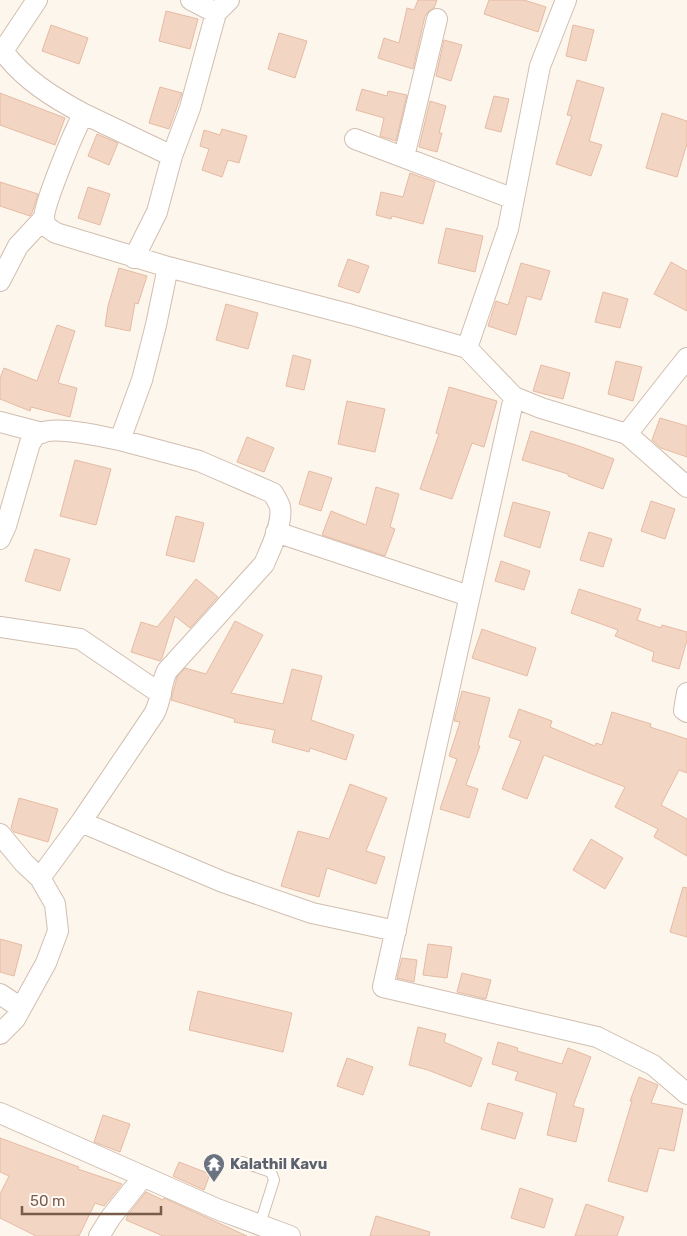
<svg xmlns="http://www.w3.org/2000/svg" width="687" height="1236" viewBox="0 0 687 1236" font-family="Rubik,sans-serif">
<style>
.building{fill:#f3d5c3;stroke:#e6bba3}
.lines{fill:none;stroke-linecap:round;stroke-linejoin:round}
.service-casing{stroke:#d1beb0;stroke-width:12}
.minor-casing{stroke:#d1beb0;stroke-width:22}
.service{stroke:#fff;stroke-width:10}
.minor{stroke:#fff;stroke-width:20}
.labels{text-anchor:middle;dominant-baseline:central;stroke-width:4;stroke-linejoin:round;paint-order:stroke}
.worship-label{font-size:15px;font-weight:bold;fill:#5b616d;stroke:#fffaf3;text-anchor:start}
</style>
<rect width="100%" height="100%" fill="#fdf6ec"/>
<path class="building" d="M418,0h19l-3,8 -5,3 -4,5 -12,53 -35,-11 6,-20 15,5 8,-35 7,2z
M489,0h35l22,7 -8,25 -54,-18z
M166,11l32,8 -8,30 -31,-8z
M51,25l37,13 -9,26 -37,-13z
M573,25l21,5 -8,31 -20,-5z
M279,33l28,8 -12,37 -27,-9z
M444,40l18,5 -11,36 -15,-5z
M577,80l27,8 -15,53 13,4 -11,31 -35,-12 16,-48 -5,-1z
M160,87l22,6 -13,36 -20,-6z
M362,89l25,7 1,-5 19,4 -11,46 -16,-5 4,-18 -28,-8z
M0,93l65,25 -10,27 -55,-20z
M494,96l15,3 -8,33 -16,-4z
M430,101l16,5 -7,27h3l-5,19 -18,-5z
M662,113l25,8v23l-10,33 -31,-9z
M222,129l25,7 -8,27 -11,-3 -6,17 -20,-7 7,-21 -9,-3 4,-16 16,5z
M97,134l21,9 -9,22 -21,-9z
M410,173l25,9 -12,42 -31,-8 -1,3 -15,-4 5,-23 22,5z
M0,182l38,12 -6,19 -2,3 -30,-10z
M88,187l22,7 -10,31 -22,-7z
M446,228l37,8 -8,36 -37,-9z
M348,259l21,7 -10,27 -21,-7z
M671,262l16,9v40l-33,-17z
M521,263l29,8 -9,29 -14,-4 -11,39 -28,-9 8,-25 12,4z
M119,268l28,8 -9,28 -3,-1 -5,28 -25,-5 3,-20z
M603,292l25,7 -8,29 -25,-6z
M226,304l32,9 -10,36 -32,-9z
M57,325l18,6 -17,52 19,5 -7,29 -39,-10 -1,4 -30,-12v-21l4,-10 33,13z
M293,355l18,5 -7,30 -18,-4z
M616,361l26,6 -9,34 -25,-7z
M541,365l29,8 -7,26 -30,-8z
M449,387l48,14 -13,46 -12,-4 -20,56 -32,-10 19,-55 -3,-1z
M347,401l38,8 -10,43 -37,-8z
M660,418l27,8v31l-26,-9 -9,-8z
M531,431l48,15 35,13 -11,30 -35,-13v-2l-46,-14z
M247,437l27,11 -10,24 -27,-10z
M75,460l36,9 -15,56 -36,-9z
M309,471l23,7 -11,33 -22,-7z
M376,487l23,7 -9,33 5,2 -10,27 -63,-21 9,-24 35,14z
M651,501l24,8 -10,30 -24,-8z
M513,502l37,10 -10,36 -36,-12z
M176,516l28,7 -10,39 -28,-7z
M589,532l23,7 -9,28 -23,-7z
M35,549l35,10 -10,32 -35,-10z
M501,561l29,10 -6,19 -29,-9z
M196,579l22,18 -28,31 -15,-12 -13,42 -2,3 -29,-9 10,-30 16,5z
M579,589l62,20 -4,11 24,8 1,-3 25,7v8l-8,29 -27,-8 2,-9 -39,-16 3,-6 -47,-17z
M235,621l28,14 -32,58 52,11 9,-35 30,7 -11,44 43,15 -8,25 -36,-12 -1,4 -37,-10 3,-12 -41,-8 1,-3 -64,-19 6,-23 8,-9 21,6z
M482,629l54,19 -9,28 -55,-18z
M462,691l28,7 -12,47 2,1 -14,39 12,4 -9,29 -29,-9 17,-50 -8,-3 11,-34 -6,-1z
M519,709l33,12 -2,6 45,19 1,-3 6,2 10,-33 39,12 -1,3 37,12v34l-8,-3 -18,35 26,14v37l-33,-19 4,-8 -43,-22 10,-20 -81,-32 -17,44 -25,-10 19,-48 -12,-4z
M350,784l37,14 -21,53 19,6 -9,27 -49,-16 -8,29 -38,-11 17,-55 31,8z
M19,798l39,11 -10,33 -34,-10 -3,-4z
M591,839l32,19 -18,31 -32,-19z
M683,887l4,1v49l-17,-5z
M0,939l22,6 -8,31 -14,-4z
M428,944l24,3 -5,31 -24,-3z
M402,958l15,2 -3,22 -17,-4z
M462,973l29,7 -5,19 -29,-7z
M198,991l94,22 -9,39 -94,-22z
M418,1027l28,7 -2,8 38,16 -11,29 -43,-17 -19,-5z
M498,1042l20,6 -1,3 45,13 6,-16 23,9 -18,49 11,3 -8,33 -29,-7 10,-42 -42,-13 3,-8 -26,-8z
M347,1058l26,9 -10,28 -26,-9z
M639,1077l19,8 -7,18 32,6 -9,42 -15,-3 -12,44 -39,-11 24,-80h-2z
M488,1103l35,10 -8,26 -34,-10z
M103,1115l27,9 -10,28 -26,-10z
M0,1138l79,29 -1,2 44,15 -18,22 -9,-3 -16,33h-43l-36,-18v-24l9,-18 -9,-4z
M179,1162l31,12 -6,16 -31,-14z
M520,1188l33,11 -9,29 -33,-10z
M146,1192l17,8 1,-2 83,38h-84l-37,-16 2,-5z
M586,1204l38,13 -7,19h-42z
M376,1216l54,16 -1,4h-59z"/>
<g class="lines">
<g class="service-casing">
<path id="service" d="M242,1162l29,10 3,8 -14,44"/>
</g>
<g class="minor-casing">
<path id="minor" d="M216,13l13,-13
M0,52l3,-1 34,-51
M84,114l88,42 18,-48 26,-95 -25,-13
M355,139l159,60
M404,157l33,-138
M134,258l23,-46 15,-56
M168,267l184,48 115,33 47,49 27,11 86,26 60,53
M0,281l18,-35 26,-28
M467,348l41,-119 32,-163 26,-66
M514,397l-131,590 214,50 56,28 34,29
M0,422l42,11
M627,434l60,-76
M276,532l193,64
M0,539l6,-13 24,-83c2,-2 3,-5 5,-7 15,-13 67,1 85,4l22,-60 14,-55 12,-58 -112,-34c-6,-4 -11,-6 -12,-14 -1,-13 31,-91 40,-105 -30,-16 -61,-35 -81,-63
M0,627l80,12 81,55
M687,693l-3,17 3,2
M81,822l142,60 89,31 84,18
M0,834l24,29 16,15 15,26 3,27 -12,32 -31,56 -15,15
M40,878l41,-56 73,-108c8,-14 6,-29 13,-43l97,-107c6,-14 19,-40 16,-57 -1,-4 -5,-10 -7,-14l-74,-32 -79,-21
M0,994l21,14
M0,1113l217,96 73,27
M99,1236l12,-19 32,-40"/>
</g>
<use href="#service" class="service"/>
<use href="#minor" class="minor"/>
</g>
<defs>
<g id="temple-pin" transform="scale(1.125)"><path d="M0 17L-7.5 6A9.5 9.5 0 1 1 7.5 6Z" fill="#6b7280" stroke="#fffaf3"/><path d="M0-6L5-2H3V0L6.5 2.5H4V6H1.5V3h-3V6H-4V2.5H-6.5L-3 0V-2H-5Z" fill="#fff"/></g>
</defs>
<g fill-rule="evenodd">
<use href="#temple-pin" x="214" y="1164"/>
</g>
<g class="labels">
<g class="worship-label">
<text x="230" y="1164">Kalathil Kavu</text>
</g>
</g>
<path d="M22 1206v8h139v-8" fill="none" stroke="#7a5c4d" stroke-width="2.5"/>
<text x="30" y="1206" font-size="15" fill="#7a5c4d" stroke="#fffaf3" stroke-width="4" paint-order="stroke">50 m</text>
</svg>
